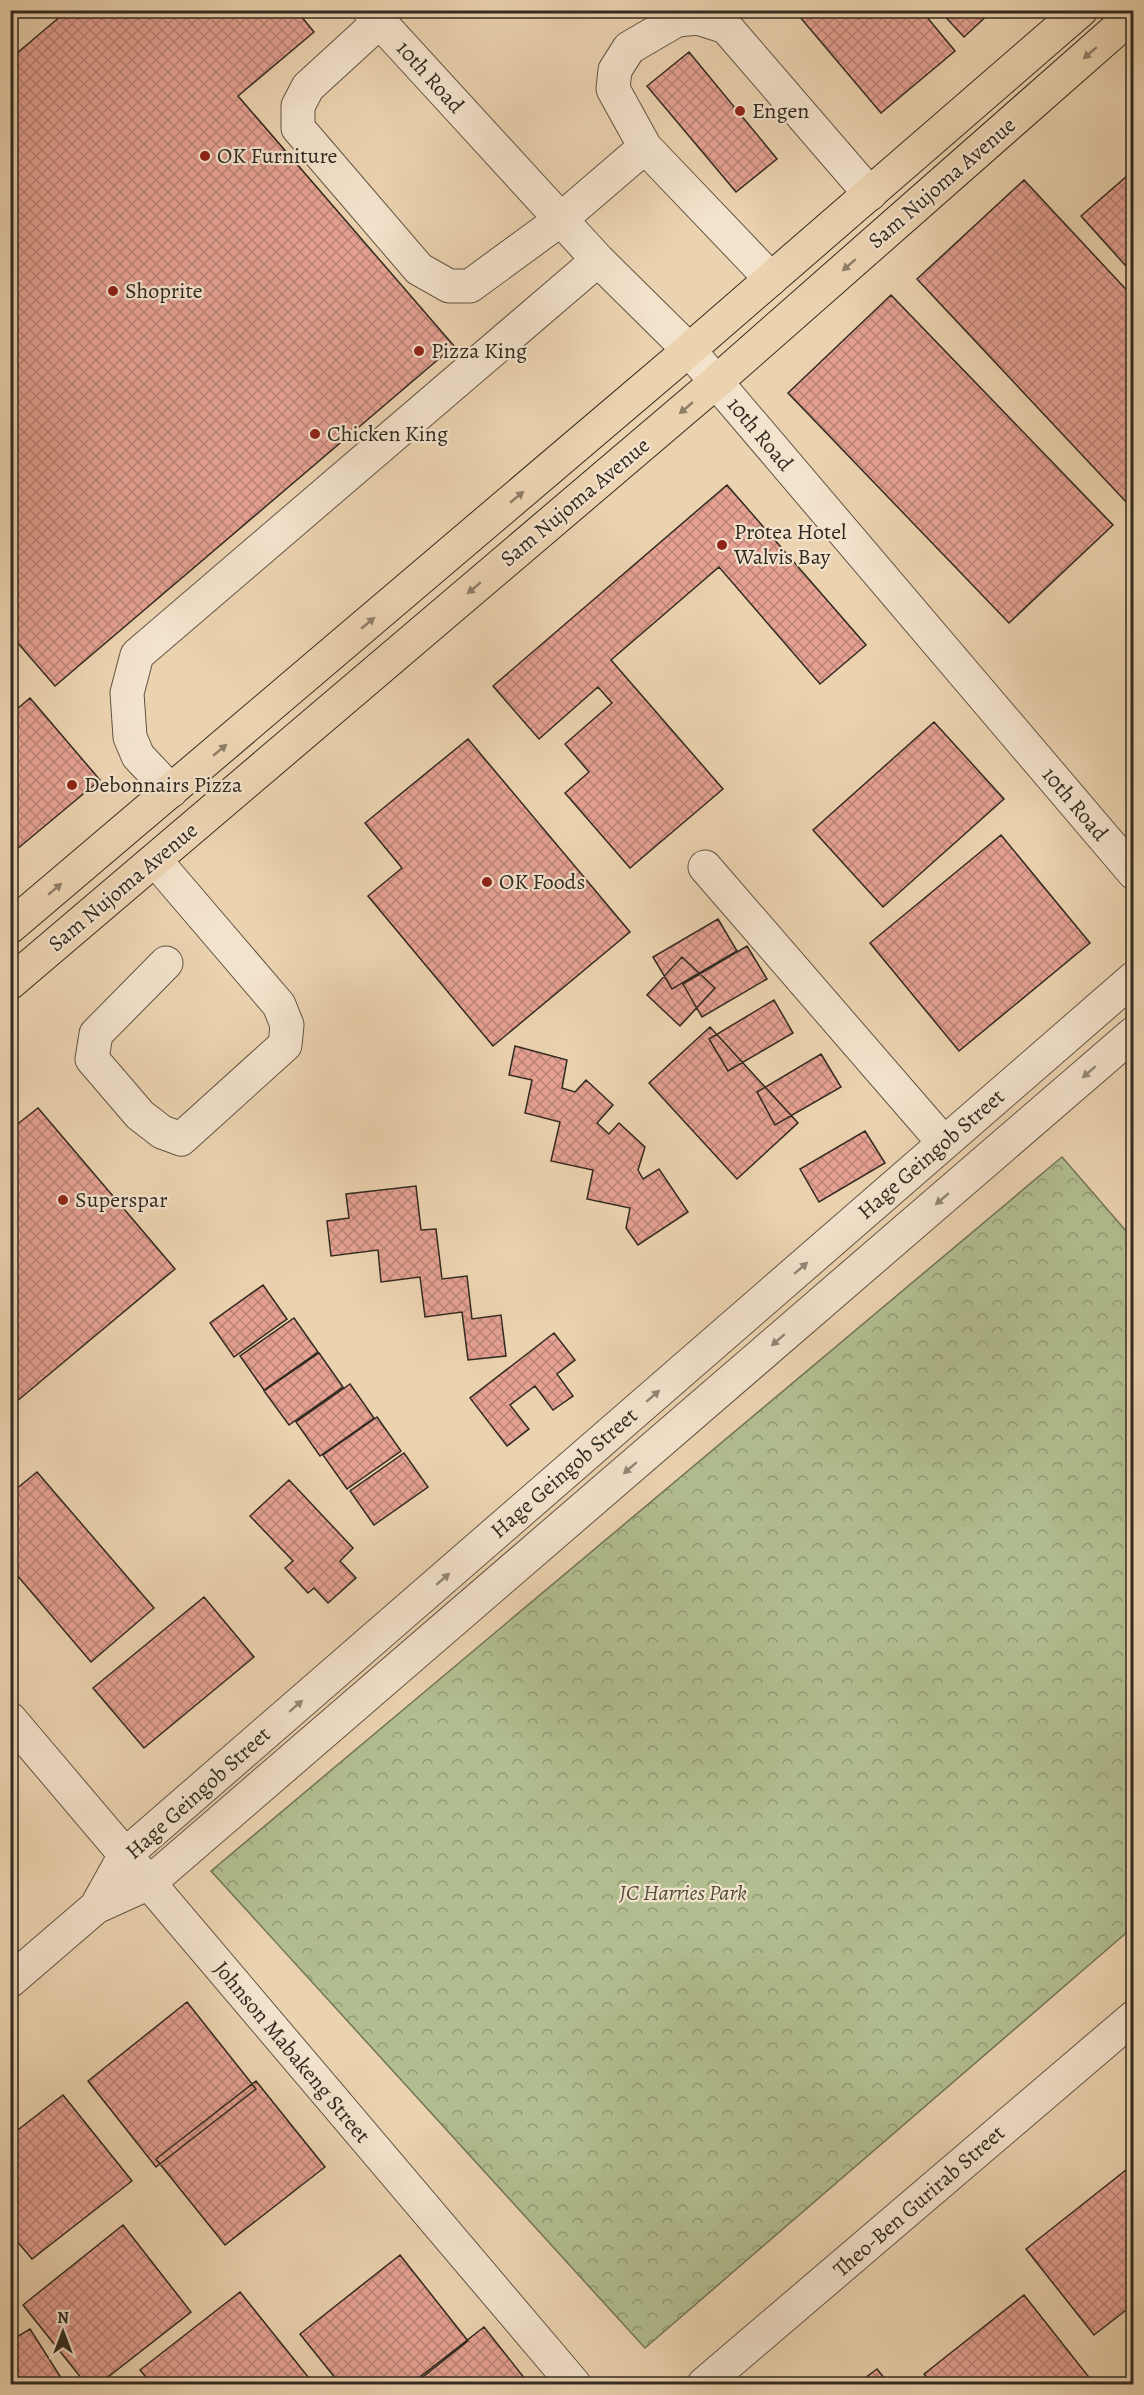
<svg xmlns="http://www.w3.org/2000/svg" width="1144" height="2395" viewBox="0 0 1144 2395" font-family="Alegreya,serif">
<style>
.park{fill:url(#park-crowns);stroke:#727458;stroke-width:1.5}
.building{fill:url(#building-cross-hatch);stroke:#312a20;stroke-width:1.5}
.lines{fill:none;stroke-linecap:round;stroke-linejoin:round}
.minor-casing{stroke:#605444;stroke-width:35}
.major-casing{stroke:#312a20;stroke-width:35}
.minor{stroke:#f3e2cc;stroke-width:33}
.major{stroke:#ecd3b0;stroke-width:33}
.oneway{fill:#8e7e68}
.oneway2{fill:#928676}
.poi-dot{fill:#8f2418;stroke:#f3e2cc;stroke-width:2}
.labels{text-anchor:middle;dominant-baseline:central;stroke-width:4.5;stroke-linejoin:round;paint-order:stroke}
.street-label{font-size:22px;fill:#312a20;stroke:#f3e2cc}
.poi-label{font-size:22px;fill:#312a20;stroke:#f3e2cc;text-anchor:start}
.park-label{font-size:22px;font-style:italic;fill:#514f3c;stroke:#f3e2cc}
</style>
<defs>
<pattern id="park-crowns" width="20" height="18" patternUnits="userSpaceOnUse" patternTransform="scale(1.5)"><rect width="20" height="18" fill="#b2be90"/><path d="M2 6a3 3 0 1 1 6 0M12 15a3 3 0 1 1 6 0" fill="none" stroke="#919b75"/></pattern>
<pattern id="building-cross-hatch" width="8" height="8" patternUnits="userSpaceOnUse" patternTransform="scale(1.5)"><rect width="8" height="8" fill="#e5a192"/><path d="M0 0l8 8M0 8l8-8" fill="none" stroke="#ba8377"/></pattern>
</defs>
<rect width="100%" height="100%" fill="#ecd3b0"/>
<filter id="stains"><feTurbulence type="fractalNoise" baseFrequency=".00333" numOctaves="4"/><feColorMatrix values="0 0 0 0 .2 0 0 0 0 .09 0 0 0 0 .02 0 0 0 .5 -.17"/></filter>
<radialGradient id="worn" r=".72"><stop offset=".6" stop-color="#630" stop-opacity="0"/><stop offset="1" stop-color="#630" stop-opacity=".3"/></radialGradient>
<path class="park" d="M1062,1157l71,82v688l-488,421 -434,-477z"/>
<path class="building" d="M68,10h228l18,22 -76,64 216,250 -399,340 -45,-52v-575z
M794,10h127l34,41 -74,62z
M939,10h54l-29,27z
M689,52l88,107 -41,33 -89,-106z
M1134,170v105l-53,-59z
M1024,180l110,118v200l-6,6 -211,-225z
M891,295l222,230 -104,98 -221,-230z
M727,485l139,160 -46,39 -101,-117 -108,93 112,129 -93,79 -65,-75 24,-21 -24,-28 47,-41 -14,-16 -59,52 -46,-53z
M30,698l70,82 -90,75v-140z
M934,722l70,77 -121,108 -70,-77z
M468,739l162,193 -137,114 -125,-150 34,-28 -37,-45z
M1001,835l89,108 -131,108 -89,-108z
M718,919l19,32 -65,38 -19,-32z
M747,946l20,33 -65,38 -19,-33z
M682,957l33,31 -35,38 -33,-31z
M774,1000l19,33 -65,38 -19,-32z
M710,1027l88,96 -61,56 -88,-96z
M515,1046l52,14 -5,28 13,4 11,-12 27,25 -16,18 12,11 10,-11 26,24 -7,23 5,9 16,-10 29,43 -50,33 -12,-17 4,-20 -43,-9 6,-29 -42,-9 9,-39 -35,-9 7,-33 -23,-5z
M821,1054l20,33 -66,38 -18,-33z
M38,1108l137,161 -165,138v-277z
M865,1131l20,32 -66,39 -19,-33z
M416,1186l5,44 15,-1 6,50 25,-3 5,43 29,-4 5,41 -38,4 -6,-48 -37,5 -5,-40 -39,5 -3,-32 -47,6 -4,-35 22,-3 -3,-24z
M263,1285l24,34 -53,38 -24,-34z
M294,1318l24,34 -54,38 -24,-34z
M554,1333l21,27 -18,14 16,22 -20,14 -18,-24 -25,19 19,24 -22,17 -37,-48z
M319,1353l24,34 -54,38 -25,-34z
M350,1384l24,34 -54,38 -24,-34z
M377,1417l24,34 -54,38 -24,-34z
M404,1453l24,34 -54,38 -24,-34z
M37,1472l117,136 -63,54 -81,-95v-73z
M289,1480l64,68 -13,13 16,17 -28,25 -14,-15 -6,5 -23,-25 8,-7 -43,-45z
M204,1597l50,60 -110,91 -51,-60z
M187,2002l69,87 -100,78 -68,-86z
M256,2081l69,86 -100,78 -69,-86z
M63,2095l69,86 -100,78 -22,-26v-97z
M1126,2170l8,10v124l-40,31 -68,-86z
M123,2225l68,87 -92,72h-13l-63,-79z
M400,2255l68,86 -54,43h-74l-40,-50z
M240,2292l69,86 -9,6h-148l-12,-14z
M1024,2295l68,86 -4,3h-156l-8,-10z
M484,2327l45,57h-118z
M30,2329l35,55h-52l-3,-3v-40z
M877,2369l12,15h-32z"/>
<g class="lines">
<g class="minor-casing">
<path id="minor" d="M369,10l229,250 91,90 445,523
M379,22l-71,65 -10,19v22l121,141 30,17h21l90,-66 85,-73
M771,279l-126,-132 -32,-58 2,-19 14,-22 48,-28 21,-2 28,9 144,167
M171,791l-33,-35 -8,-19 -3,-44 10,-38 461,-395
M155,860l124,145 8,20 -2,20 -104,94 -19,-7 -22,-17 -48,-56 4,-25 70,-71
M705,867l239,276
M10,1719l564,665
M96,1907l53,-24 985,-850
M10,1981l86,-74 29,-52 1009,-877
M704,2384l430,-367"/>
</g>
<g class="major-casing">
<path id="major" d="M10,927l679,-577 392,-340
M10,983l706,-601 418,-368"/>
</g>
<use href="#minor" class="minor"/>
<use href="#major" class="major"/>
</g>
<defs><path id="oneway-solid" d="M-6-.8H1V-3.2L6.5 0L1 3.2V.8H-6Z" transform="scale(1.5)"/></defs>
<g class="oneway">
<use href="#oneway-solid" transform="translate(1090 53) rotate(139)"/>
<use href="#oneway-solid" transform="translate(849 265) rotate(139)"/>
<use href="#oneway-solid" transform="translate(686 408) rotate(140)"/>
<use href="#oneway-solid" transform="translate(517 497) rotate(-40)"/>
<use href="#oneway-solid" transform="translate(474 588) rotate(140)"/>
<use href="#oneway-solid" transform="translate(368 623) rotate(-40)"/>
<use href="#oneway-solid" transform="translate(220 750) rotate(-40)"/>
<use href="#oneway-solid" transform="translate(55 889) rotate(-40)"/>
</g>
<g class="oneway2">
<use href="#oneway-solid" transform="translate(1089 1072) rotate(139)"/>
<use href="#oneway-solid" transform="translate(942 1199) rotate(139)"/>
<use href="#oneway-solid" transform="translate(801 1268) rotate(-41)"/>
<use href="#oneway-solid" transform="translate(778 1340) rotate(139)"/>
<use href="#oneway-solid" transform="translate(653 1396) rotate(-41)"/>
<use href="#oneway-solid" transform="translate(630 1468) rotate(139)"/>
<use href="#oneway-solid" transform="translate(443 1579) rotate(-41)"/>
<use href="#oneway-solid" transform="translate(296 1706) rotate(-41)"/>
</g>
<g class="poi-dot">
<circle cx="740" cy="111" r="6"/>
<circle cx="205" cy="156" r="6"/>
<circle cx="113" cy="291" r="6"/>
<circle cx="419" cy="351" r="6"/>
<circle cx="315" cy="434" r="6"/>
<circle cx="722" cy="545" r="6"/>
<circle cx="72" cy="785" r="6"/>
<circle cx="487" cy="882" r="6"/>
<circle cx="63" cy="1200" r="6"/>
</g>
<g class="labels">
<g class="street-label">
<text transform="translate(430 77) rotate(48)">10th Road</text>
<text transform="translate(942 183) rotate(-41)">Sam Nujoma Avenue</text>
<text transform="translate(760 434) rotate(50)">10th Road</text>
<text transform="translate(575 502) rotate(-40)">Sam Nujoma Avenue</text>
<text transform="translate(1075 804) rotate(50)">10th Road</text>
<text transform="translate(123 887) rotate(-40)">Sam Nujoma Avenue</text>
<text transform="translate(931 1154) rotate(-41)">Hage Geingob Street</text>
<text transform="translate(564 1473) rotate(-41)">Hage Geingob Street</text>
<text transform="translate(198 1793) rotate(-42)">Hage Geingob Street</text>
<text transform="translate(292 2052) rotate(50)">Johnson Mabakeng Street</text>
<text transform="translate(919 2201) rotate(-41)">Theo-Ben Gurirab Street</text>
</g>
<g class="poi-label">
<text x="752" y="111">Engen</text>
<text x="217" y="156">OK Furniture</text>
<text x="125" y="291">Shoprite</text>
<text x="431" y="351">Pizza King</text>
<text x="327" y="434">Chicken King</text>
<text x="734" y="532">Protea Hotel<tspan x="734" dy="25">Walvis Bay</tspan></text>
<text x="84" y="785">Debonnairs Pizza</text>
<text x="499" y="882">OK Foods</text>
<text x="75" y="1200">Superspar</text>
</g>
<g class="park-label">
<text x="683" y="1893">JC Harries Park</text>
</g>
</g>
<rect width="1144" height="2395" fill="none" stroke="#ecd3b0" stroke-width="36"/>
<rect x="12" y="12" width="1120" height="2371" fill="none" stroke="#312a20" stroke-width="3"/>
<rect x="18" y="18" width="1108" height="2359" fill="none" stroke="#312a20" stroke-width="1.5"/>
<g transform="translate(63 2332)" stroke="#f3e2cc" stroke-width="4.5" paint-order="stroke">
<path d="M0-4.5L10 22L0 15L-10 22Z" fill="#312a20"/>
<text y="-9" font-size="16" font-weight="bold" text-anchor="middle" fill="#312a20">N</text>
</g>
<rect width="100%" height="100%" filter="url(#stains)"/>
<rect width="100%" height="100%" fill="url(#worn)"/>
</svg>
